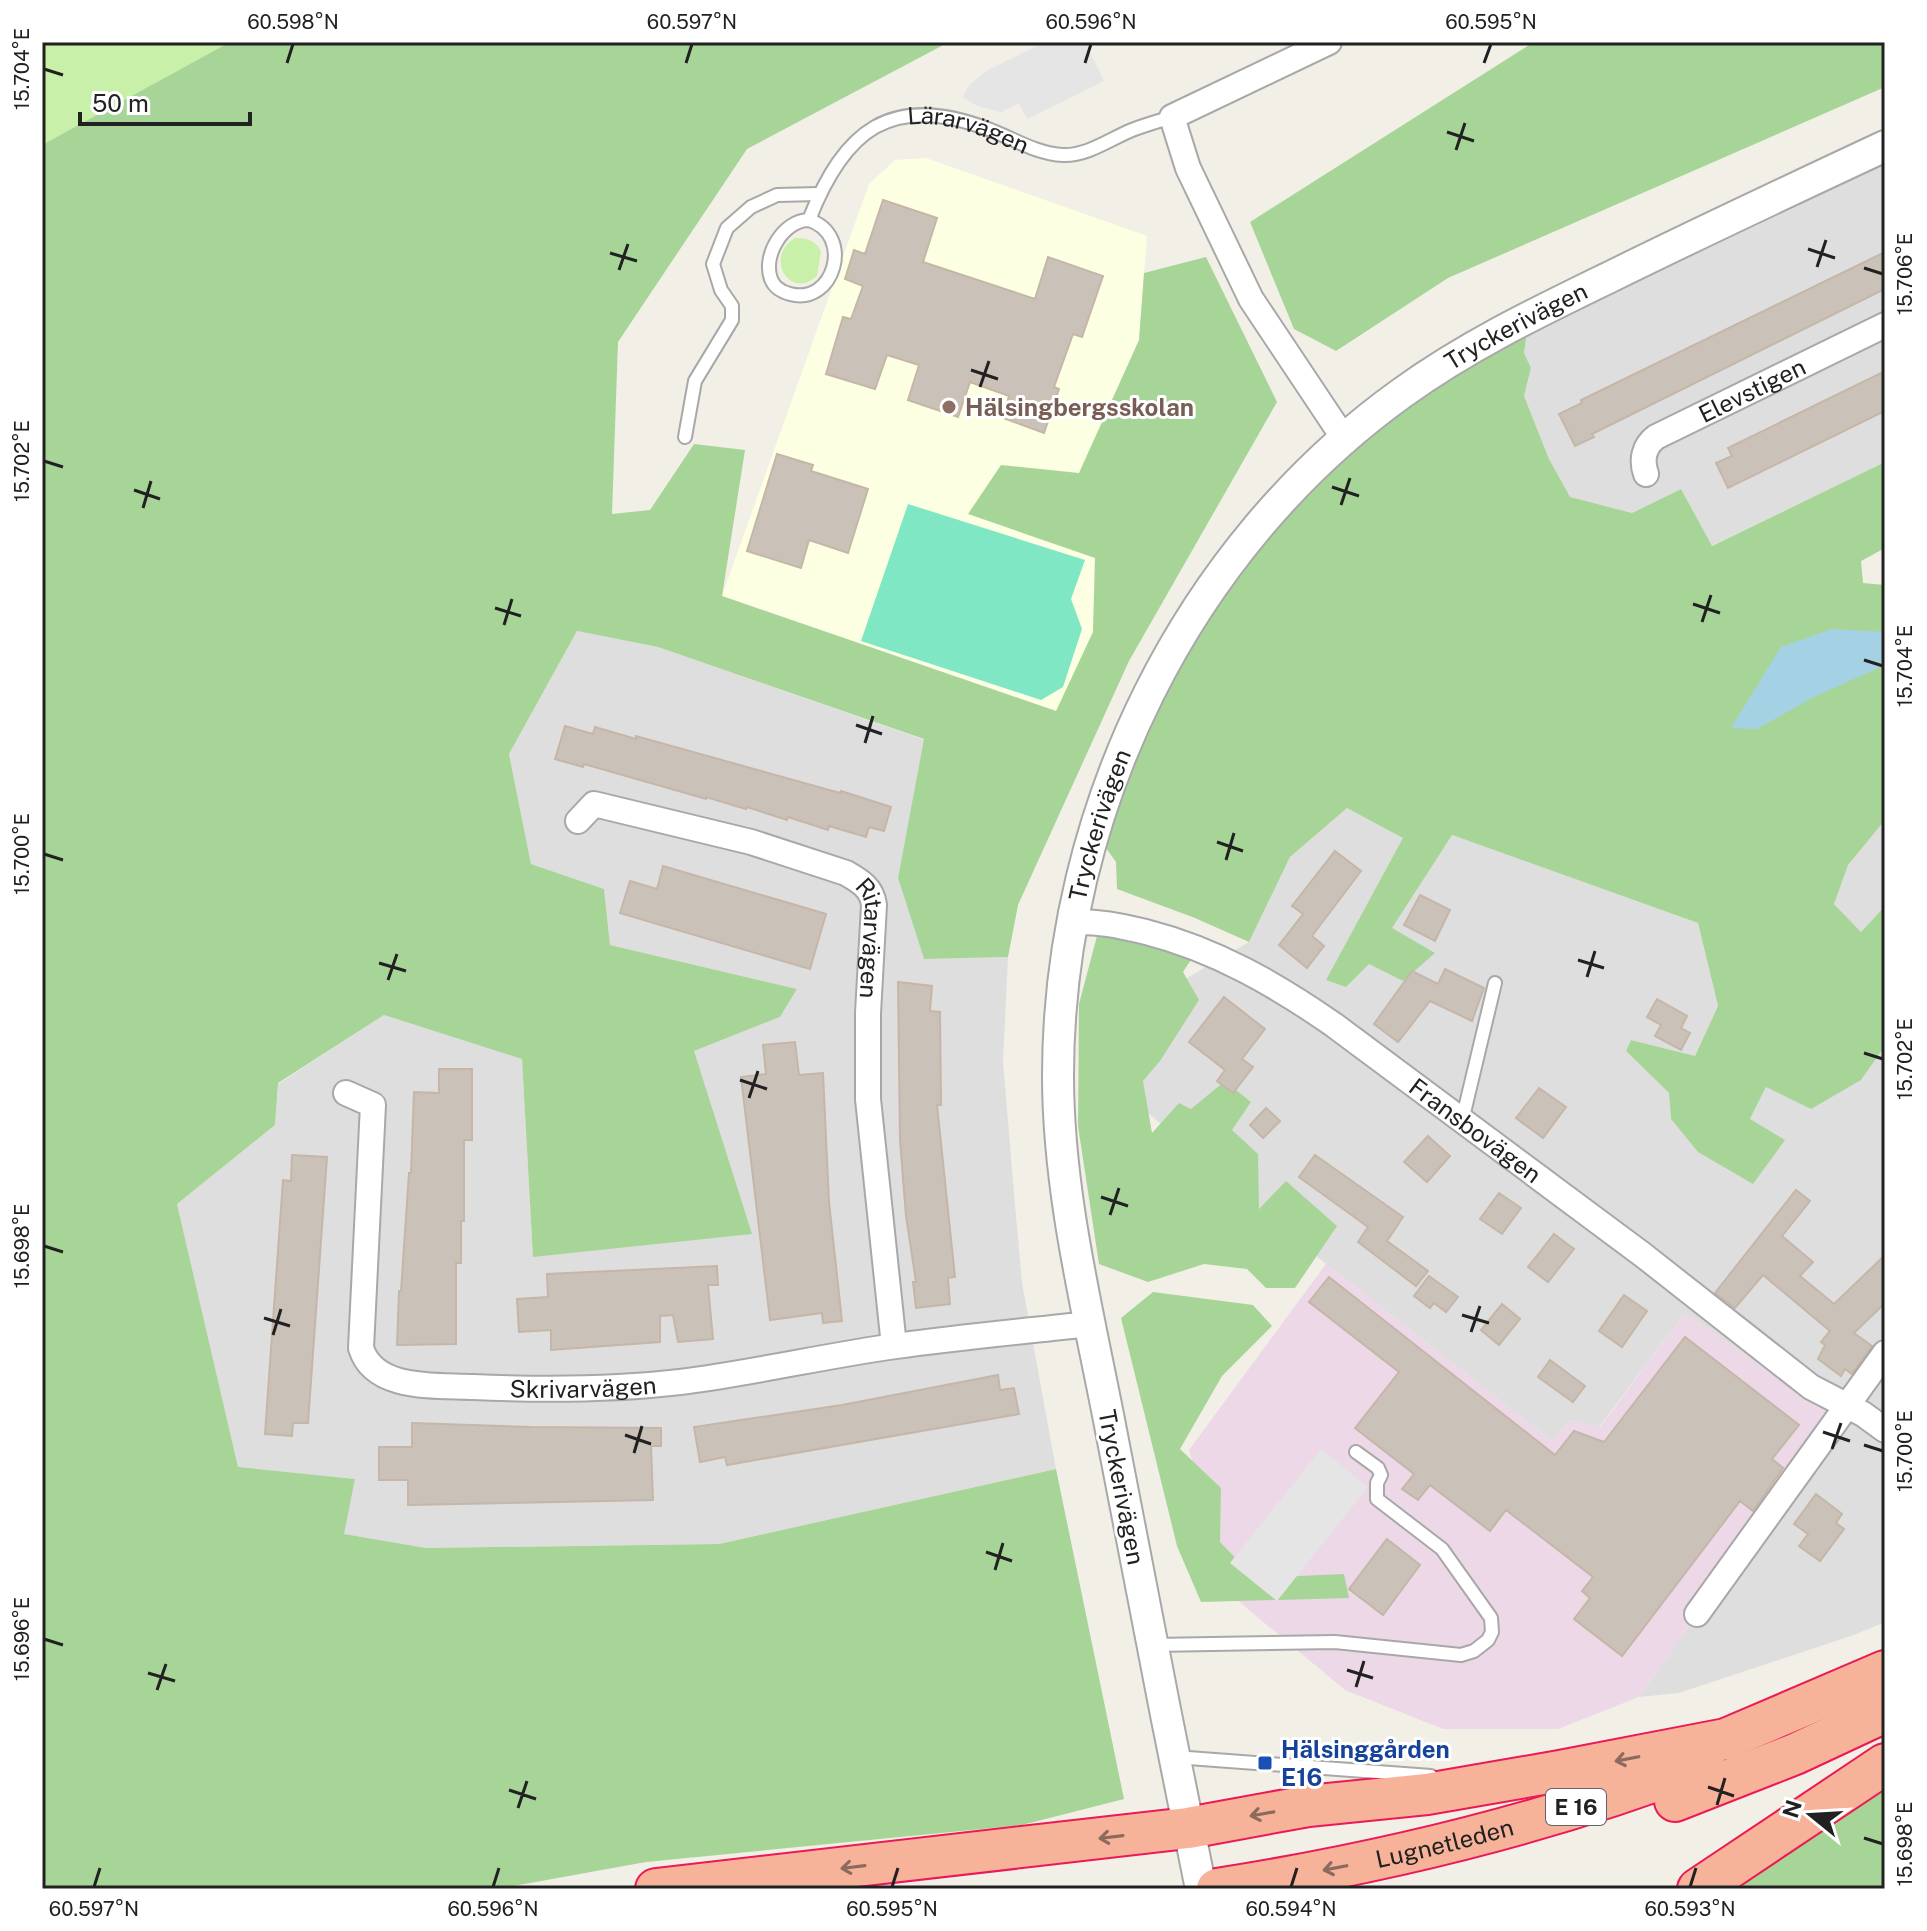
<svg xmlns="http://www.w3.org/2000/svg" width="1927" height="1931" viewBox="0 0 1927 1931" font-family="'Public Sans',sans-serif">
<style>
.residential{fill:#dfdede}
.industrial{fill:#ecd8e7}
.education{fill:#fdffe3}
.grass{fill:#c8f0a9}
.forest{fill:#a7d598}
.pitch{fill:#7fe7c4}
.parking{fill:#e5e5e5}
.water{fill:#a4d1e3}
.building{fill:#cac2b9;stroke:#c5b6a7;stroke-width:2}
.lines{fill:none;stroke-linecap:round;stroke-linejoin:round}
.service-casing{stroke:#a8a8a8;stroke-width:16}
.minor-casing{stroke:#a8a8a8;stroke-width:28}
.tertiary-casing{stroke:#a8a8a8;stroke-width:34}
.trunk-casing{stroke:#eb1955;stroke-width:44}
.service{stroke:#fff;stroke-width:12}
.minor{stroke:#fff;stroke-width:24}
.tertiary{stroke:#fff;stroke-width:30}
.trunk{stroke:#f7b29a;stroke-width:40}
.oneway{stroke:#8c6a5e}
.ticks{fill:none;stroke:#212121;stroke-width:3}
.education-dot{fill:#8d6e63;stroke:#fff;stroke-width:3}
.transit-dot{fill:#1a4fb4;stroke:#fff;stroke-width:3}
.labels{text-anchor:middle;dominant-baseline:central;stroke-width:6;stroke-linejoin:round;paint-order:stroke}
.shield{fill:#fff;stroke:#646464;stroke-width:2}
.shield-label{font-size:22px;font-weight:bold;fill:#212121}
.street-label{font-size:24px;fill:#212121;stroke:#fff}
.education-label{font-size:24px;font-weight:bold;fill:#785e54;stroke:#fff;text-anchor:start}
.transit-label{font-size:24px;font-weight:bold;fill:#164399;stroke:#fff;text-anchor:start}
.neatline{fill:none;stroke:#212121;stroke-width:3}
.ticks-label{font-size:20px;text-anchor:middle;fill:#212121}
</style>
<rect width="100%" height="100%" fill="#f2efe7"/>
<path class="residential" d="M1885,161v301l-174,84 -30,-57 -49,24 -63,-16 -20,-38 -25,-63 7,-28 -7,-15 4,-28z
M577,631l81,16 267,93 -27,138 26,81 84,-2 -5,104 12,144 7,78 34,186 -337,75 -293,4 -83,-14 12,-55 -117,-11 -61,-264 98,-79 3,-41 106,-69 138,44 11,198 161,-206 86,-34 17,-28 -187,-44 -6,-56 -73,-25 -22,-110z
M1347,808l57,29 48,-2 246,88 20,83 -23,50 -64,-16 -5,11 43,42 2,26h79l16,-32 95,-7 24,-34v576l-31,13 -175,58 -40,4 196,-278 -150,-106 -86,114 -29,-7 -18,21 -226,-177 -204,-173 60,-110 67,-39 41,-85z
M1885,820v86l-24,26 -27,-28 13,-39z"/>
<path class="industrial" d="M1326,1264l226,177 18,-21 30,7 85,-114 150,106 -196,278 -81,32h-115l-98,-39 -114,-95 -42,-145z"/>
<path class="education" d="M926,158l221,78 -8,104 -90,200 46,17 -2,75 -36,79 -335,-115 147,-412 26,-24z"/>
<path class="grass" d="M42,42h188l-188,103z
M795,238c13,0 19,2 26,13l-4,25c-28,25 -53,-20 -22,-38z"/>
<path class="forest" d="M230,42h719l-202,107 -129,193 -6,172 38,-4 44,-66 51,6 -23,146 334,115 37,-79 2,-74 -127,-44 33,-49 78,8 60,-133 5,-67 62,-16 71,145 -148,259 -111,244 -10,52 -84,2 -26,-81 26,-139 -266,-92 -81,-16 -68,123 22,110 73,25 6,56 187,44 -17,28 -86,34 58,183 -219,23 -11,-198 -138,-44 -106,68 -3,42 -98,79 61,263 117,12 -11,55 82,14 293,-4 337,-75 68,330 -102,26 -376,37 -149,27h-455v-1744z
M1534,42h351v45l-437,191 -112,73 -42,-22 -44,-107z
M1528,325l-4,28 7,15 -7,28 25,63 21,38 62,16 49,-24 31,57 173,-84v86l-24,13 2,22 22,2v235l-37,45 -14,39 27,28 24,-26v140l-24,34 -50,29 -45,-22 -16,32 35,21 -32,44 -55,-32 -27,-33 -2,-26 -43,-42 5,-11 64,16 23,-50 -20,-83 -246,-88 -60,93 43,25 -32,28 -34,-17 -23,23 -20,-7 77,-142 -56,-30 -57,49 -41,85 -54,-24 -78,-29 -1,-27 -10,-14 12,-73 108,-195 117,-128 65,-51z
M1132,934l64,18 -13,20 16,28 -39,61 -17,20 9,52 27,-30 12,6 34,-28 26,21 -19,28 26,24 1,55 27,-28 51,45 -42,62h-29l-19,-19 -43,-5 -56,18 -49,-18 -21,-138 1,-122 18,-68z
M1153,1292l100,13 19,21 -50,50 -42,73 41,39 -1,54 35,36 89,-4 5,24 -148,4 -24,-56 -56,-228z
M1885,1785v104h-148z"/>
<path class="pitch" d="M908,504l177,56 -14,39 11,30 -19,58 -22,13 -180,-59z"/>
<path class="parking" d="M1045,42h40l19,39 -77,38 -8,-16 -18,9 -24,-6 -14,-9 6,-12 19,-15z
M1321,1449l47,38 -91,114 -47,-38z"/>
<path class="water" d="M1832,629l53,3v33l-71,32 -57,32 -26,-1 50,-81z"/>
<path class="building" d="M883,200l54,18 -14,44 112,37 13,-42 55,19 -21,61 -9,-3 -19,53 5,2 -15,44 -41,-15 6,-22 -39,-14 -12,35 -50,-17 11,-35 -32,-10 -12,34 -49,-15 17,-57 8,2 12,-33 -18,-7 9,-29 11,4z
M1885,252v37l-293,145 2,3 -19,9 -16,-32 23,-11 -1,-3z
M1885,371v40l-157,77 -12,-25 16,-7 -4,-8z
M777,454l36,11 -2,6 57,18 -20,64 -39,-13 -8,28 -54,-17z
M565,726l28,8 2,-7 41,12v-3l204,57 1,-2 50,16 -7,24 -15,-4 -3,10 -37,-11 -1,4 -40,-13 -1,3 -40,-13 -1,2 -40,-12v2l-122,-35 -1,3 -28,-8z
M1335,851l26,20 -49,65 12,10 -17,22 -28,-23 24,-31 -11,-8z
M663,866l163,48 -16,55 -190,-56 10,-32 27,8z
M1420,895l30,15 -15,31 -31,-16z
M1445,969l39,19 -12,33 -42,-20 -32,41 -24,-18 38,-53 26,13z
M898,982l34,4 -2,25 10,1 1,93h-4l18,172 -7,1 2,26 -34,4 -3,-26h3l-10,-66 -6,-76z
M1224,997l41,32 -23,30 11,8 -20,26 -16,-12 8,-11 -36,-28z
M1657,999l30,17 -6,12 9,5 -9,17 -26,-14 6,-11 -14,-8z
M795,1042l4,33 24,-2 6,129 13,119 -19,2 -1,-10 -52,7 -29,-243 25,-3 -3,-29z
M439,1069h33v71h-8v81h-3v42h-5v81l-59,1 2,-54h2l8,-118h2l3,-81 25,1z
M1539,1088l27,19 -23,31 -27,-20z
M1266,1108l14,13 -17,17 -13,-13z
M1428,1136l22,20 -23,26 -23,-20z
M292,1155l35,2 -19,266h-15l-1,13 -27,-2 18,-254 8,1z
M1315,1155l88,62 -16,24 41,30 -12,15 -58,-44 10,-15 -69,-50z
M1796,1190l14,11 -28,35 31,26 -13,14 34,28 51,-49v48l-31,30 18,13 -20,28 -7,-5 -4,7 -23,-17 7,-14 -4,-3 9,-11 -67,-56 -28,33 -20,-15z
M1499,1193l22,15 -19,26 -22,-15z
M1554,1234l20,15 -26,33 -20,-15z
M717,1266l1,19h-10l5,54 -35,3 -5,-27 -13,1v26l-109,8v-20l-32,2 -2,-33 31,-2 -1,-23z
M1429,1276l29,21 -12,15 -12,-9 -4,5 -16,-12z
M1329,1277l226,178 19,-24 30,11 81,-105 114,88 -27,34 11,9 -30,43 -13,-10 -118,155 -48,-37 16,-21 -8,-7 11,-14 -87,-67 -16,21 -60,-46 -12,15 -16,-11 12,-15 -59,-46 44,-56 -90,-70z
M1624,1295l23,16 -25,36 -23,-16z
M1502,1304l18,15 -21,26 -18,-15z
M1550,1360l35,26 -12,16 -35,-25z
M998,1375l2,15 14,-2 5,26 -292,51 -2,-8 -25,5 -6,-35 148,-22z
M412,1423l118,4 131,1v18h-10l2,54 -245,5v-25h-29v-33h33z
M1816,1494l26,20 -6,9 8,6 -24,32 -21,-15 9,-12 -14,-10z
M1387,1539l33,26 -37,50 -34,-26z"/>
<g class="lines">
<g class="service-casing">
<g id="service">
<path id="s1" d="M809,220c-25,0 -47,35 -38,59 3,8 11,13 19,15 44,12 65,-59 19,-74 35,-90 82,-128 179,-91 24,9 49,25 75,26 24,1 47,-16 69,-25 13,-5 27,-9 40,-13"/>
<path d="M685,437l10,-56 37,-61v-14l-11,-16 -8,-26 14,-36 24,-21 26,-12 42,-1"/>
<path d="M1462,1121l33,-138"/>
<path d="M1153,1645l182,-3 126,13 13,-4 14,-11 4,-8 -1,-14 -49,-69 -65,-50v-16l4,-8 -3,-7 -22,-16"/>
<path d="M1175,1757l256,19"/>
</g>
</g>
<g class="minor-casing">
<g id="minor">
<path d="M1329,42l-157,75 16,51 63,131 94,141"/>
<path id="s2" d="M1646,474c-5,-14 -2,-28 10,-37l229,-112"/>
<path id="s3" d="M578,821l16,-17 157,38 95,31c14,8 26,15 28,32l-6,108v86l26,247"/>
<path id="s4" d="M1072,922c27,-1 48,4 74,10 70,18 129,52 188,93l309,230 168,132 52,27 22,16"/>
<path id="s5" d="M346,1093l27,12 -12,243c13,43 75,37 112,39 69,3 138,3 207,-5 72,-9 144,-26 216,-36 65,-9 130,-15 194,-22"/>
<path d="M1697,1614l188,-261"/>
</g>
</g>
<g class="tertiary-casing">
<g id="tertiary">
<path id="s6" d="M1201,1889c-32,-156 -62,-313 -92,-469 -22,-113 -51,-229 -51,-344 0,-265 128,-528 344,-683 65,-47 136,-81 208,-116 91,-45 183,-88 275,-131"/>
</g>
</g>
<g class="trunk-casing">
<g id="trunk">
<path d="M1675,1801l120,-47 90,-42"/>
<path d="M656,1889l532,-61 120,-22 119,-12 133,-23 166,-32 159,-68"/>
<path id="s7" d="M1217,1889c166,-26 331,-66 487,-126"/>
<path d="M1698,1889l187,-125"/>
</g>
</g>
<use href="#service" class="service"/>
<use href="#minor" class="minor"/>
<use href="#tertiary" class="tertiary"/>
<use href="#trunk" class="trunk"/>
</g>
<defs><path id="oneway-shaft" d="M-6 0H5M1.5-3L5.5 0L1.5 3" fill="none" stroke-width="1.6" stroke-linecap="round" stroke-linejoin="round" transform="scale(2)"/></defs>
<g class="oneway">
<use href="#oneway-shaft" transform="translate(1627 1759) rotate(169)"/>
<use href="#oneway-shaft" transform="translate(1262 1814) rotate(170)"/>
<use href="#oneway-shaft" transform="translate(1111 1837) rotate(173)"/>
<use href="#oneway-shaft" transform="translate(853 1867) rotate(173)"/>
<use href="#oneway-shaft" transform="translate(1335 1868) rotate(169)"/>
</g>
<path class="ticks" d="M287,63l6,-19M686,63l6,-19M1085,63l6,-19M1484,63l7,-19M44,69l19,6M1447,132l27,9M1456,150l9,-27M1808,249l27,9M610,253l27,8M1817,267l9,-27M1864,268l19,6M619,270l9,-26M971,370l27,9M980,387l9,-26M44,461l19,6M1332,487l27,9M134,490l26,9M1341,505l9,-27M143,508l8,-27M1693,604l27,9M495,608l26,8M1702,622l9,-27M504,625l8,-26M1864,660l19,6M856,725l26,9M865,743l8,-27M1217,842l26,9M44,854l19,6M1226,860l8,-27M1578,960l26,8M379,963l27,8M1587,977l8,-26M388,980l9,-26M1864,1053l19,6M740,1080l27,9M749,1098l9,-27M1101,1197l27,9M1110,1215l9,-27M44,1246l19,6M1462,1315l27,8M264,1318l26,8M1471,1332l9,-26M273,1335l8,-26M1823,1432l27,9M625,1435l26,9M1864,1445l19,6M1832,1449l9,-26M634,1453l8,-27M986,1552l26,9M995,1570l8,-27M44,1639l19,6M1347,1670l26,8M148,1673l27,8M1356,1687l8,-26M157,1690l9,-26M1708,1787l26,9M509,1790l27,9M1717,1805l8,-27M518,1808l9,-27M1864,1838l19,6M94,1887l6,-19M493,1887l6,-19M892,1887l6,-19M1291,1887l6,-19M1690,1887l6,-19"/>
<circle class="education-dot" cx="949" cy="407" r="8"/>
<rect class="transit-dot" x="1257" y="1755" width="16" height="16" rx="4"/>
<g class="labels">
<rect class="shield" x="1546" y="1789" width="60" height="36" rx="6"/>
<g class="shield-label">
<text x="1576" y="1807">E 16</text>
</g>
<g class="street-label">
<text stroke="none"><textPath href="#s1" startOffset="434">Lärarvägen</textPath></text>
<text stroke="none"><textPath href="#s6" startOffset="1752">Tryckerivägen</textPath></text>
<text stroke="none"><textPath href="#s2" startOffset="148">Elevstigen</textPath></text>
<text stroke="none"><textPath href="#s6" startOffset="1082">Tryckerivägen</textPath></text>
<text stroke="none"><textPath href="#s3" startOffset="362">Ritarvägen</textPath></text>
<text stroke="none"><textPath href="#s4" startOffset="462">Fransbovägen</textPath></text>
<text stroke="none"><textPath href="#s5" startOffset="510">Skrivarvägen</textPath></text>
<text transform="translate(1122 1487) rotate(79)">Tryckerivägen</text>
<text stroke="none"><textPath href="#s7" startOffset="232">Lugnetleden</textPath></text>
</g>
<g class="education-label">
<text x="965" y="407">Hälsingbergsskolan</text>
</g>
<g class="transit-label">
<text x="1281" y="1749">Hälsinggården<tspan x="1281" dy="28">E16</tspan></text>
</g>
</g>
<rect width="1927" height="1931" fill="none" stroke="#ffffff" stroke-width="88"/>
<g transform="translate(1811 1815) rotate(288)" stroke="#ffffff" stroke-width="6" paint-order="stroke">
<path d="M0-6L14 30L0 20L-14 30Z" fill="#212121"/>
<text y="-12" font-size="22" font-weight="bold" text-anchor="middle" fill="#212121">N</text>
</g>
<path d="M80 112v12h170v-12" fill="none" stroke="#212121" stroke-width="4"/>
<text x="92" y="112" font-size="24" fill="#212121" stroke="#ffffff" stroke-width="6" paint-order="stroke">50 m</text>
<rect x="44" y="44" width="1839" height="1843" class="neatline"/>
<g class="ticks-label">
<text x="293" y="29">60.598°N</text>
<text x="692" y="29">60.597°N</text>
<text x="1091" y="29">60.596°N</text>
<text x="1491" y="29">60.595°N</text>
<text transform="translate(22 69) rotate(-90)" y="7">15.704°E</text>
<text transform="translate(1905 274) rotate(-90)" y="7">15.706°E</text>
<text transform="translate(22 461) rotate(-90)" y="7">15.702°E</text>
<text transform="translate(1905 666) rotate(-90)" y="7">15.704°E</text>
<text transform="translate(22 854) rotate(-90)" y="7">15.700°E</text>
<text transform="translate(1905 1059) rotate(-90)" y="7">15.702°E</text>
<text transform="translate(22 1246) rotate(-90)" y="7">15.698°E</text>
<text transform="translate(1905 1451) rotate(-90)" y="7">15.700°E</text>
<text transform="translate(22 1639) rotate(-90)" y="7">15.696°E</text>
<text transform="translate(1905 1844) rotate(-90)" y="7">15.698°E</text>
<text x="94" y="1916">60.597°N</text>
<text x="493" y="1916">60.596°N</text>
<text x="892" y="1916">60.595°N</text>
<text x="1291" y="1916">60.594°N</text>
<text x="1690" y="1916">60.593°N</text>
</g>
</svg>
